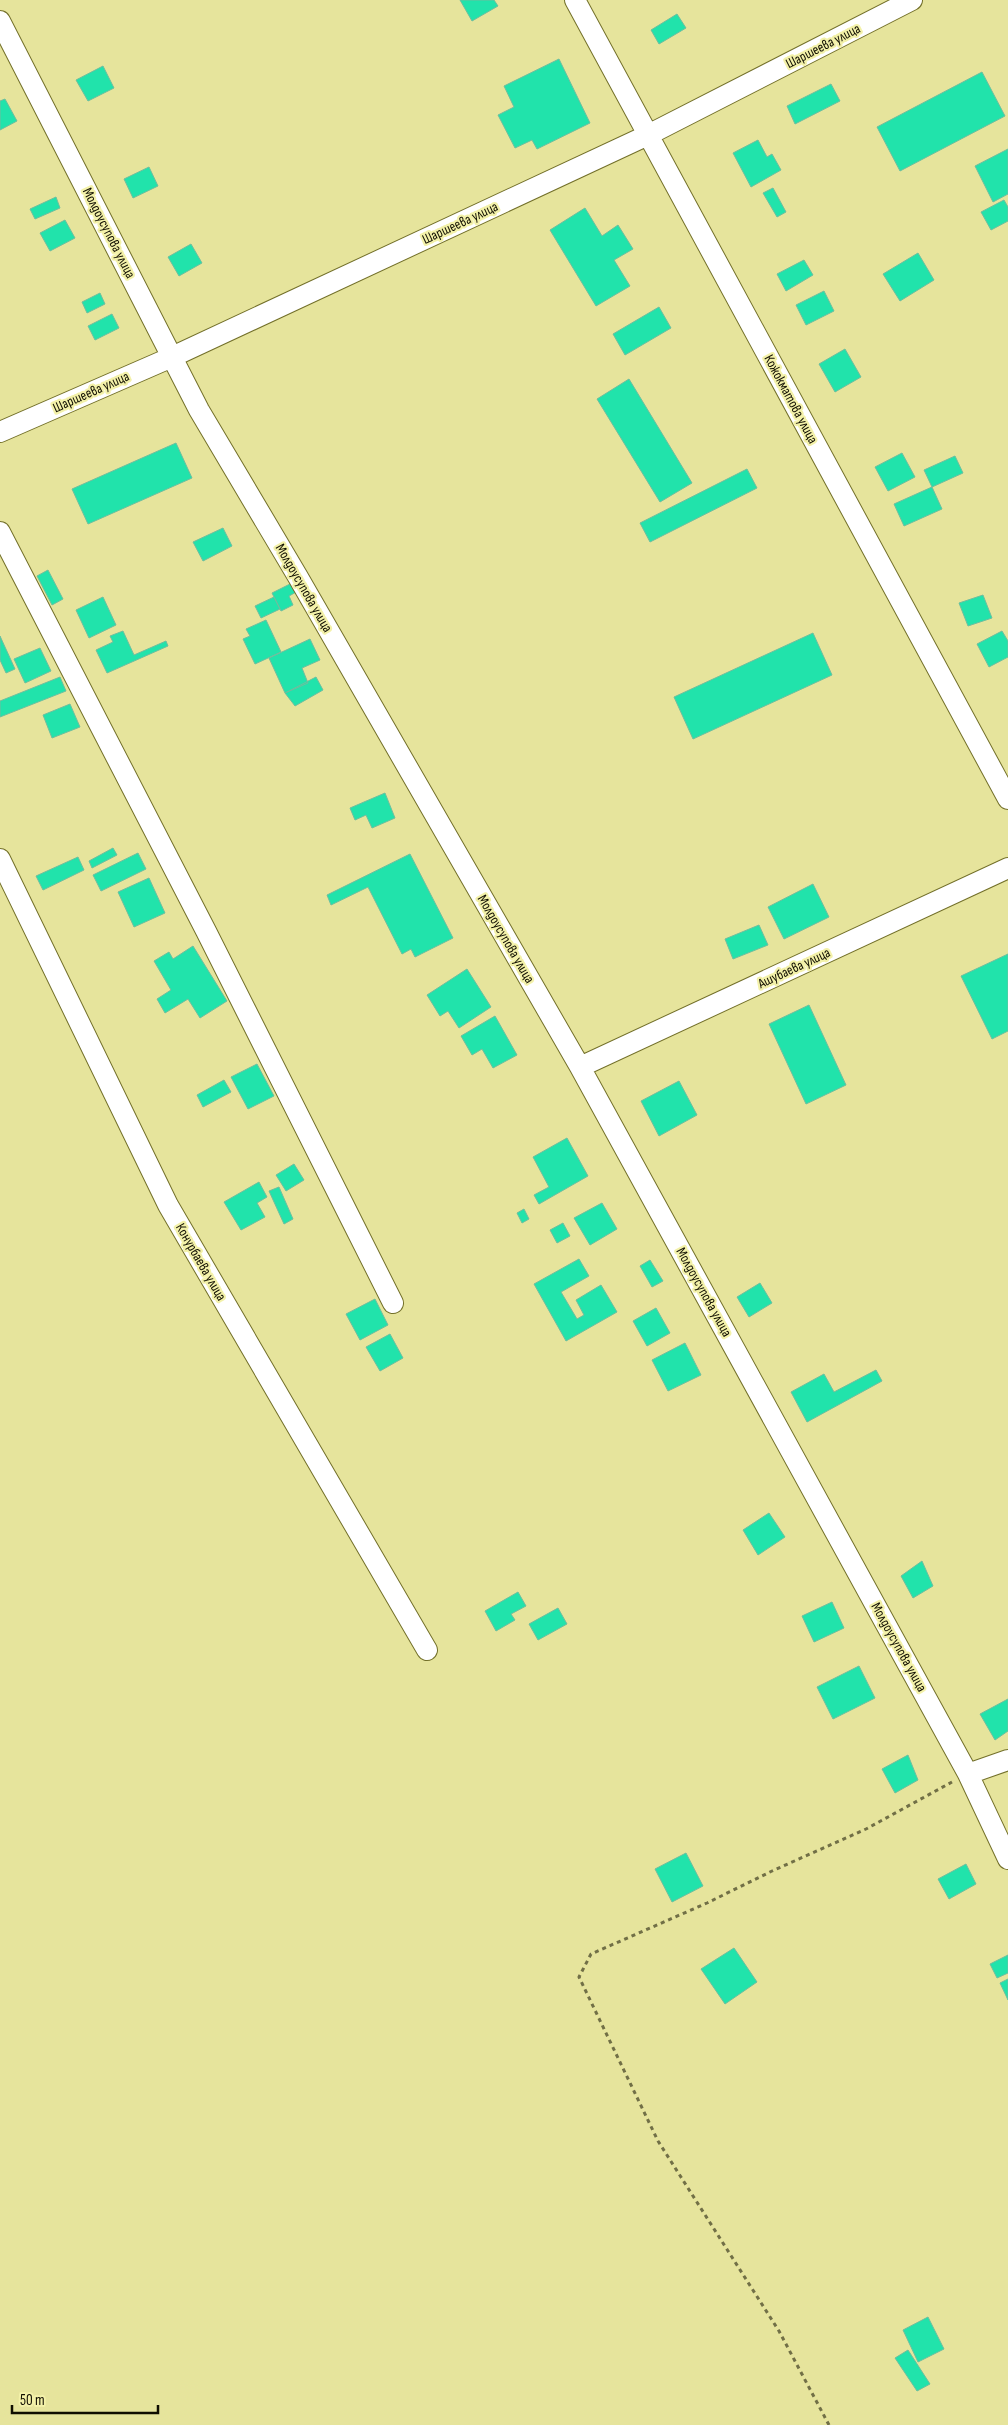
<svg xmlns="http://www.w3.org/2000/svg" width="1008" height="2425" viewBox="0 0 1008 2425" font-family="'Sofia Sans Condensed',sans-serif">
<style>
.building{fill:#21e3ab;stroke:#6fbe9e}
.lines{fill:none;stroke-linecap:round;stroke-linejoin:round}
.street-casing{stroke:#73702a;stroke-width:22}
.path{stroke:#716f46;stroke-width:3;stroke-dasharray:4 4;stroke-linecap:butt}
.street{stroke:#fff;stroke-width:20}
.labels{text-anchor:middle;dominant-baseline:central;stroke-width:4.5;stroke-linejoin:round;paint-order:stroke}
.street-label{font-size:14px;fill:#100e00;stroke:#f3f1a9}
</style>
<rect width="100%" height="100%" fill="#e6e49c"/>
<path class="building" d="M460,0h34l4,6 -26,15z
M677,14l9,14 -27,16 -8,-14z
M559,59l31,64 -53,26 -5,-9 -17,8 -17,-33 16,-8 -10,-21z
M103,66l11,22 -26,13 -12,-21z
M982,72l23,44 -105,55 -23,-44z
M831,84l9,17 -45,23 -8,-18z
M5,99l12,22 -17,9v-29z
M758,140l9,17 5,-3 9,16 -30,17 -18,-34z
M1008,149v45l-15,8 -18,-36z
M149,167l9,19 -25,12 -9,-19z
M773,188l13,24 -9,5 -14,-24z
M56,197l4,11 -25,11 -5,-10z
M1004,200l4,7v14l-17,9 -10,-18z
M585,208l17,28 16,-11 15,24 -19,11 16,26 -34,20 -46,-76z
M65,220l10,18 -25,13 -10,-18z
M191,244l11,19 -23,13 -11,-19z
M918,253l16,27 -34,21 -17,-27z
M804,260l9,15 -27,16 -9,-17z
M824,291l10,20 -28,14 -10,-20z
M100,293l5,11 -18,9 -5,-11z
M659,307l12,21 -46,27 -12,-21z
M112,314l7,14 -24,12 -7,-14z
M845,349l16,28 -26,15 -16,-28z
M629,379l63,104 -32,19 -63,-103z
M176,443l16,35 -104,46 -16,-35z
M902,453l13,24 -27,14 -13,-24z
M955,456l8,17 -31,14 -8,-17z
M747,469l10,19 -107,54 -10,-19z
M932,487l10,22 -38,17 -10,-22z
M223,528l9,18 -29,15 -10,-19z
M48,570l15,29 -11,6 -15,-29z
M294,582l4,9 -9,5 4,9 -12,6 -9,-18z
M983,595l9,23 -24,8 -9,-23z
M103,597l13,28 -27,13 -13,-28z
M274,597l6,12 -19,9 -6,-12z
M266,620l15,32 -26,12 -12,-25 7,-3 -4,-7z
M123,631l11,24 32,-14 2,5 -61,27 -11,-23 17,-8 -3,-6z
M1002,631l6,10v16l-19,10 -12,-23z
M813,633l19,42 -139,64 -19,-42z
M0,636l15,33 -9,4 -6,-13z
M310,639l10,21 -18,8 6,15 -23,10 -16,-35z
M40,648l11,23 -26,12 -11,-24z
M60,677l6,14 -66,26v-16z
M316,677l7,13 -28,16 -10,-13z
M70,704l10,23 -28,11 -9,-23z
M385,793l10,25 -23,10 -6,-13 -11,5 -5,-12z
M113,848l4,7 -25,13 -3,-7z
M138,853l8,16 -45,22 -8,-16z
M410,854l43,84 -38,19 -4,-8 -9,5 -34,-67 -37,18 -4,-10z
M78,857l6,13 -41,20 -7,-14z
M149,878l16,35 -31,14 -16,-35z
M813,884l16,33 -45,22 -16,-32z
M759,925l9,20 -35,14 -8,-20z
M193,946l34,55 -27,17 -12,-19 -23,14 -8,-14 14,-9 -17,-29 15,-9 4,7z
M1008,954v77l-16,8 -31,-63z
M467,969l24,38 -32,21 -11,-17 -8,5 -13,-21z
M809,1005l37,80 -40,19 -37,-80z
M495,1016l22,39 -24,13 -11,-19 -10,6 -11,-19z
M257,1064l17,32 -26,13 -17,-32z
M224,1080l7,12 -28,15 -6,-12z
M679,1081l18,34 -38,21 -18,-35z
M567,1138l21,38 -49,28 -5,-9 15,-8 -16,-30z
M294,1164l10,16 -18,11 -10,-16z
M259,1182l8,15 -10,6 8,14 -24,13 -17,-28z
M279,1187l14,32 -9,5 -15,-33z
M602,1203l15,26 -27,16 -16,-27z
M524,1209l5,10 -7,4 -5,-10z
M563,1223l7,13 -13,7 -7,-13z
M579,1259l10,17 -28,16 16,27 7,-4 -8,-15 25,-15 16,27 -51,29 -32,-57z
M650,1260l13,21 -11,6 -12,-21z
M760,1283l12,20 -23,14 -12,-20z
M375,1299l13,26 -28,15 -14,-26z
M656,1308l14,25 -23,13 -14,-25z
M390,1334l13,24 -23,13 -14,-24z
M685,1343l16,32 -33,16 -16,-31z
M876,1370l6,11 -75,41 -16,-30 33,-18 10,18z
M769,1513l16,24 -27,18 -15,-25z
M922,1561l11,25 -20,12 -12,-22z
M518,1592l8,14 -15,8 4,6 -19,11 -11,-20z
M832,1602l12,26 -30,14 -12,-26z
M558,1608l9,16 -29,16 -9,-16z
M859,1666l16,32 -42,21 -16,-32z
M1008,1699v32l-13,9 -15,-26z
M908,1755l10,25 -23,13 -13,-24z
M686,1853l17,33 -31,16 -17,-33z
M966,1864l10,20 -27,15 -11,-20z
M734,1948l23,34 -32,22 -24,-35z
M1008,1955v18l-11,5 -7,-14z
M1008,1979v21l-8,-17z
M928,2317l16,32 -26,13 -15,-32z
M908,2350l22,34 -13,7 -22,-33z"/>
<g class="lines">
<g class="street-casing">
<path id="street" d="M575,0l433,799
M0,21l199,389 99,167 282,490 388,707 40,85
M0,432l172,-75 476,-222 264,-135
M0,532l206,399 187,372
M0,859l168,346 259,445
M580,1067l428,-199
M968,1774l40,-14"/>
</g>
<path class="path" d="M829,2425l-50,-94 -121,-190 -79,-164 12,-23 116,-51 65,-32 94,-42 86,-47"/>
<use href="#street" class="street"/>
</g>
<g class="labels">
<g class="street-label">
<text transform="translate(823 46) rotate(-27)">Шаршеева улица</text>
<text transform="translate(460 223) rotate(-25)">Шаршеева улица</text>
<text transform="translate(109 233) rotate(63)">Молдоусупова улица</text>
<text transform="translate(91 392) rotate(-24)">Шаршеева улица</text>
<text transform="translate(791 399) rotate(62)">Кожокматова улица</text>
<text transform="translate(304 588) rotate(60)">Молдоусупова улица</text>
<text transform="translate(506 939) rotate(60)">Молдоусупова улица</text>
<text transform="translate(794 968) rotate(-25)">Ашубаева улица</text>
<text transform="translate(201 1262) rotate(60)">Конурбаева улица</text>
<text transform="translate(704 1292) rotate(61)">Молдоусупова улица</text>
<text transform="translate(899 1647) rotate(61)">Молдоусупова улица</text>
</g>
</g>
<path d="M12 2405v8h146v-8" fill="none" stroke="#100e00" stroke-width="2.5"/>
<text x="20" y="2405" font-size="15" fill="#100e00" stroke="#f3f1a9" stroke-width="4" paint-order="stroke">50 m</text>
</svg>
